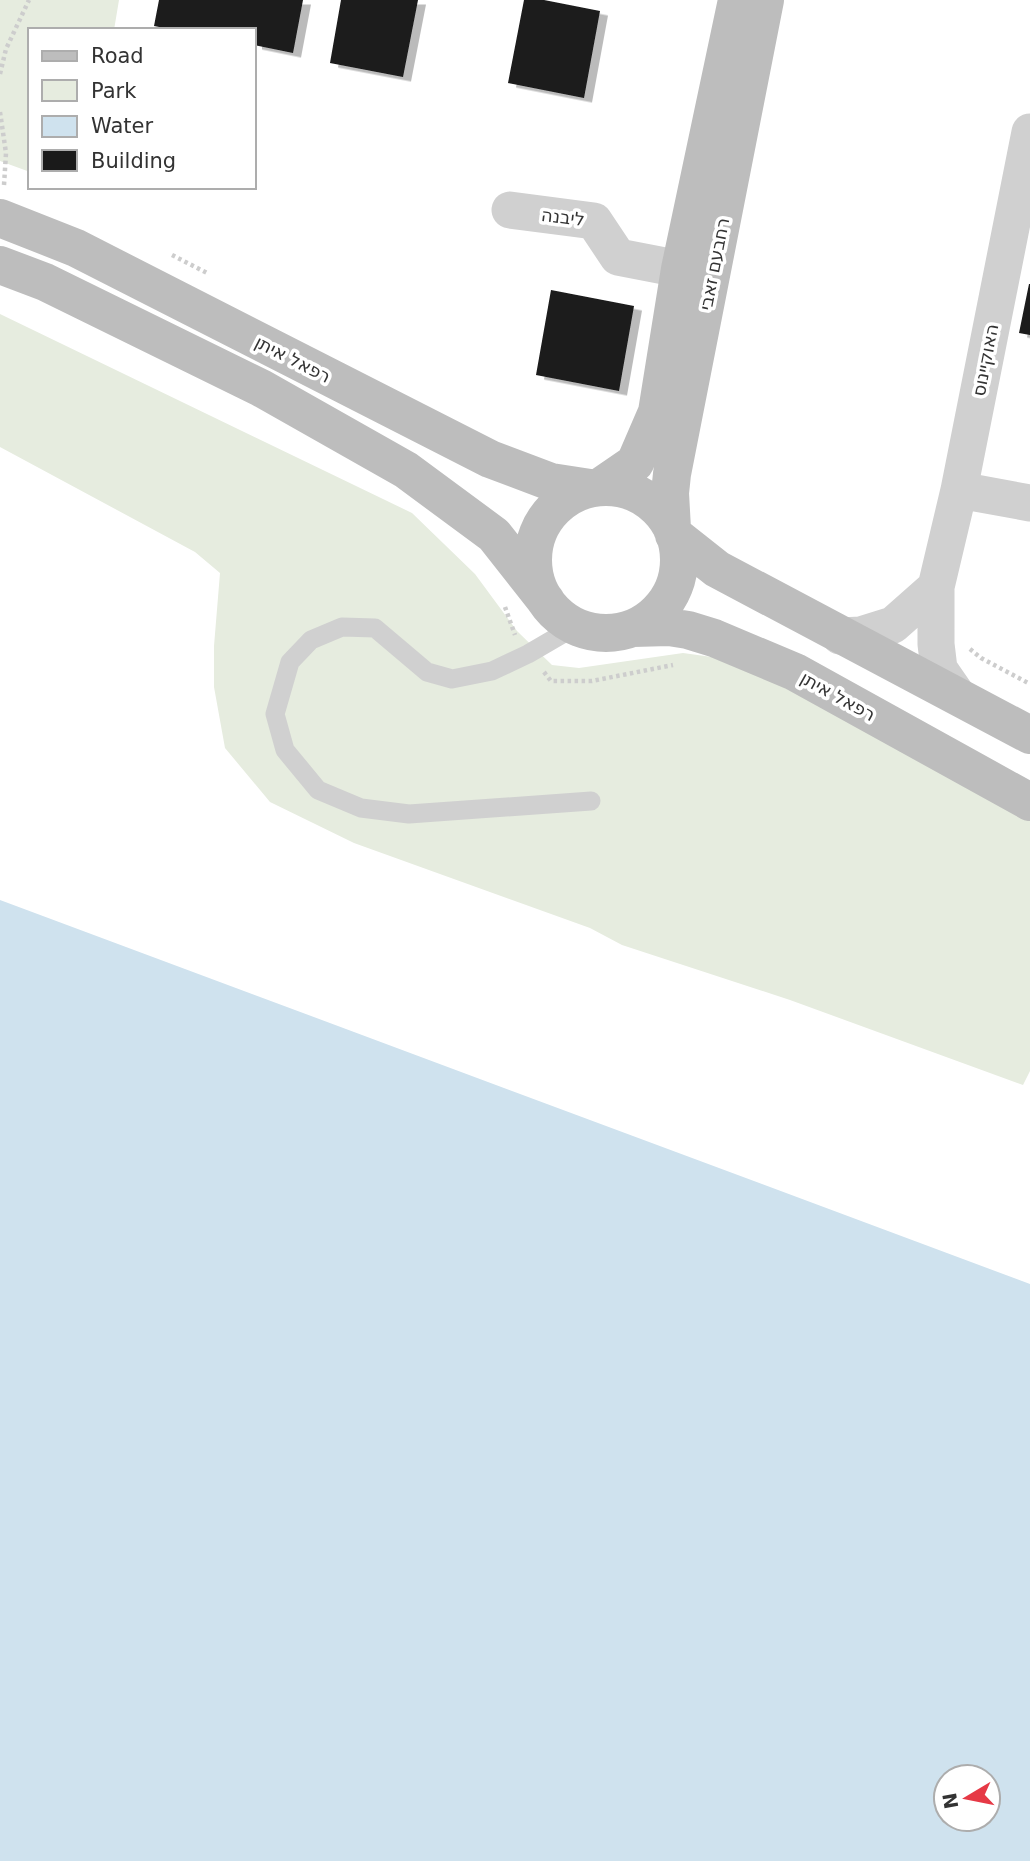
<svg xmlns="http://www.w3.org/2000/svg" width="1030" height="1861" viewBox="0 0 1030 1861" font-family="'DejaVu Sans','Noto Sans Hebrew',sans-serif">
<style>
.green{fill:#e6ecdf}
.water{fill:#cfe2ee;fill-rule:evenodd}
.building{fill:#1a1a1a;filter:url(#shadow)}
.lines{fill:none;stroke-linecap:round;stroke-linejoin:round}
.path{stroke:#cdcdcd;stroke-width:4.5;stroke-dasharray:3.5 3.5;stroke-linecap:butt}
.lane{stroke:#d0d0d0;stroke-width:19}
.street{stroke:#d0d0d0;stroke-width:37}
.secondary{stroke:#bdbdbd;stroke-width:38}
.labels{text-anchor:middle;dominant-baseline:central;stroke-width:7;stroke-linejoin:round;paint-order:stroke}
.street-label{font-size:18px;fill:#333;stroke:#fff}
</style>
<defs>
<filter id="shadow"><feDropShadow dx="8" dy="4.5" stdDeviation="0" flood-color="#0004"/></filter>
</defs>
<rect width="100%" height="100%" fill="#fff"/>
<path class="green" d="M0,0h119l-5,30h-84v142l-30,-11z
M0,314l412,199 63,61 42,57 35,34 27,3 104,-15 65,9 282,154v255l-7,14 -233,-85 -168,-55 -32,-17 -236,-85 -84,-41 -45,-54 -11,-61v-41l6,-73 -25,-21 -195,-105z"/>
<path class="water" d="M0,900l1030,384v577h-1030zM946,1777h42v42h-42z"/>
<path class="building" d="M159,0h144l-10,53 -39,-8v-15h-79l-21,-4z
M341,0h77l-15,77 -73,-14z
M524,0h20l56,11 -16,87 -76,-15z
M1029,284h1v51l-11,-2z
M551,290l83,16 -15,85 -83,-16z"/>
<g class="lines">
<path class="path" d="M0,74l6,-25 23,-49
M0,112l6,41 -2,32
M172,255l35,18
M505,607l10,28
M970,649l11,9 49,26
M544,672l7,9h41l81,-16"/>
<path class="lane" d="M576,626l-48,28 -36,17 -40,8 -25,-7 -52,-44 -33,-1 -31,13 -21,22 -15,52 10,36 33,40 43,18 48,6 182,-13"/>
<path class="street" d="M510,210l84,11 24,36 62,12
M959,490l71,13
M840,636l21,-1 32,-10 43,-38
M957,695l-18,-26 -3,-25v-57l23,-97 71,-358"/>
<path class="secondary" d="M0,218l76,30 414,211 61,23 39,6
M0,265l45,17 216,106 145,82 88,65 52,66
M600,487l35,-24 22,-51 23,-143 57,-269
M533 560a73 73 0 1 1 146 0a73 73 0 1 1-146 0Z
M672,529l-2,-36 2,-19 93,-474
M674,535l43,34 313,166
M633,628l36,-1 19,3 26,8 81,34 235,130"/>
</g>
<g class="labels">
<g class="street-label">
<text transform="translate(563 217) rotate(7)">ליבנה</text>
<text transform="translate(714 264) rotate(-79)">רחבעם זאבי</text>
<text transform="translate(293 359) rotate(27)">רפאל איתן</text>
<text transform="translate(985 360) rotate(-79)">האוקיינוס</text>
<text transform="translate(838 696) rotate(29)">רפאל איתן</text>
</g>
</g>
<rect x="28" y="28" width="228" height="161" fill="#ffffff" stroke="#adadad" stroke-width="2"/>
<rect x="42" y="51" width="35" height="10" fill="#bdbdbd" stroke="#adadad" stroke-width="2"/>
<text x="91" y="63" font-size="21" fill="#333333">Road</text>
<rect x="42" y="80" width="35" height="21" fill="#e6ecdf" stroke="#adadad" stroke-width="2"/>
<text x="91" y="98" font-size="21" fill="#333333">Park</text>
<rect x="42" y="116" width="35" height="21" fill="#cfe2ee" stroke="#adadad" stroke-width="2"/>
<text x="91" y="133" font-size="21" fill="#333333">Water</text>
<rect x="42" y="150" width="35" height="21" fill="#1a1a1a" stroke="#adadad" stroke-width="2"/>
<text x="91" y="168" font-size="21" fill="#333333">Building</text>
<g transform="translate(967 1798) rotate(260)"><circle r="33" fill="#ffffff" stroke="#adadad" stroke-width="2"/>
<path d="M0-5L12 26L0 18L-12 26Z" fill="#e63946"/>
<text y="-10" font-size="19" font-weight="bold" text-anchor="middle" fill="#333333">N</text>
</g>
</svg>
